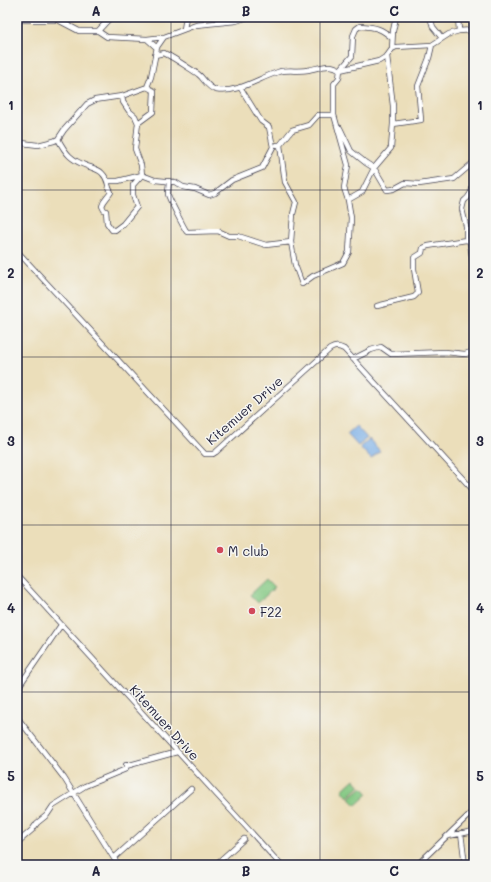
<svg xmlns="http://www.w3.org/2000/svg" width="491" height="882" viewBox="0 0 491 882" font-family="Mali,sans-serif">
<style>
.green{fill:#82c781;stroke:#52745e}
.water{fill:#79ade6;stroke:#4e6890}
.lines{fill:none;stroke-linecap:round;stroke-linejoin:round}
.minor-casing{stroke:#403e4e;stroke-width:6}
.minor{stroke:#fff;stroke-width:4.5}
.grid{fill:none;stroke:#22223b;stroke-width:1;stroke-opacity:0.55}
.poi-dot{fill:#d1495b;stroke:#f6f6f2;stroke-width:1.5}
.labels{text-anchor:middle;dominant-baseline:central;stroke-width:3;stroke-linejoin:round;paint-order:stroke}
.street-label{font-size:13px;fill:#22223b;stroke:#f6f6f2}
.poi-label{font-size:13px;fill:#22223b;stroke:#f6f6f2;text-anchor:start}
.neatline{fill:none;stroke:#22223b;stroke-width:1.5}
.grid-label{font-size:13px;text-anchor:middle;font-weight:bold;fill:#22223b}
</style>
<rect width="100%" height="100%" fill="#f6f6f2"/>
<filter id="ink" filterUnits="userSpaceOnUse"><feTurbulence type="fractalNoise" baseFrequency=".025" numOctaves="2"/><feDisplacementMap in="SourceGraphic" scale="8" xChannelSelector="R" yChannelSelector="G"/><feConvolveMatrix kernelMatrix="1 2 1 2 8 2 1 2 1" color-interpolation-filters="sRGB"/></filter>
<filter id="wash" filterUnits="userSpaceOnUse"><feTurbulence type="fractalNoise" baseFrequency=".012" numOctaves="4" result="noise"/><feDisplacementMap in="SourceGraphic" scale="16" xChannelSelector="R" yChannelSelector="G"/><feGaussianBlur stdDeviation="0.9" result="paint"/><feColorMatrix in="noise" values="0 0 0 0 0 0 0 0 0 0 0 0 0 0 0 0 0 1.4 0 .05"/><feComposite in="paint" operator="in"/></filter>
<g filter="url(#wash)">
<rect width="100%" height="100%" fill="#ebdeba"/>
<path class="green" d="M267,579l8,8 -17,16 -8,-8z
M354,779l6,7 -12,11 -6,-7z
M362,787l6,7 -12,11 -7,-7z"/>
<path class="water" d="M356,426l11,12 -9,8 -11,-12z
M369,439l11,12 -9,8 -11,-12z"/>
</g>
<g filter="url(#ink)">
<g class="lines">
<g class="minor-casing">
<path id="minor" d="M430,17l3,10 9,11
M458,17l1,14
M17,20h41l21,11h19l13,-14
M218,21l9,-4
M184,29l2,-12
M98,31l9,6 40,2 10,9
M147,39l17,-2
M392,49l1,-18 3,-14
M155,55l9,-2c12,6 23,14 34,21 7,5 8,13 18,16 20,4 43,-12 62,-18 9,-3 20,0 30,-2 11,-2 23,-8 32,0l39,-9 8,-5 5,-7 4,-2 36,-2 17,-11 10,-3 15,-1
M387,56l6,50v18
M138,123l15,-11 1,-21 -7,-4
M340,128l11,23 15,12 8,5 13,22 7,-1 11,-6 14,1 35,-5 20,-17
M58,139c8,15 13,21 29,27 5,2 11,3 15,7 8,8 4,12 9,19 -3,6 -7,7 -9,14l2,4 2,1 1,12 5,7h3l8,-6 14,-17 -4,-12v-10l9,-10 -1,-10 -6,-16 3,-26 -3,-7 -6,-5 -6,-9 -1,-6
M277,145h3l12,-15 17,-5 9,-10h16
M280,145l5,37 11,20 -3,12 -2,28 4,23 7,19 11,-8 30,-13 6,-11 2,-34 -3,-18 14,-8 12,-24 17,-20 2,-24 28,-4 -3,-34 11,-28 3,-13
M17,146l5,-3 16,2 16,-4 4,-2 6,-9 23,-26 8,-4 27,-4 25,-9 4,-10 6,-30 7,-10 32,-12 40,-4 12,-4
M108,181h10l24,-6 13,5 20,2 8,5 12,2 14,6 6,-2 17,-13 30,-12 11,-21 -4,-20 -8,-6 -21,-34
M169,181c0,4 -1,9 -1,13 0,3 17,36 19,38l31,-1 11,5h9l28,9 25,-3
M348,200l-4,-12 4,-23 -14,-50v-31l5,-6 1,-8 12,-14 1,-20 3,-7 4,-3c15,1 21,2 32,12
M466,240v-14l-4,-17 2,-8c7,-5 8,-11 10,-19
M470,243l4,27
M17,251l188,203h8l3,-2 114,-103c5,-3 8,-3 14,0l130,142
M377,306l37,-9 4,-4 -4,-24v-11l8,-5 1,-5 5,-2 38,-6 4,1v2l4,-1
M353,359l18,-9 10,-3 10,7 54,-2 20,2 9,-3
M17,576l264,289
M17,689l44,-64
M17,717l47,61 54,87
M126,766l51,-14
M461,833l4,32
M448,836l26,-5
M17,843l15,-13 5,-7 10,-8 6,-9 32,-20 41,-17v-4
M114,858l77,-69
M17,863l1,2
M215,865l29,-26
M417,865l57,-55"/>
</g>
<use href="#minor" class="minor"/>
</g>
</g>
<path class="grid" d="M171,17v848M320,17v848M17,190h457M17,357h457M17,525h457M17,692h457"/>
<g class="poi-dot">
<circle cx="220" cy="550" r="4"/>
<circle cx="252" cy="611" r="4"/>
</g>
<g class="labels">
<g class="street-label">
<text transform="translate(244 410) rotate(-41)">Kitemuer Drive</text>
<text transform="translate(165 722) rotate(48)">Kitemuer Drive</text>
</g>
<g class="poi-label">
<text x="228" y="550">M club</text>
<text x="260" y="611">F22</text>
</g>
</g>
<rect width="491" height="882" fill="none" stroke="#f6f6f2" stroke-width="44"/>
<rect x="22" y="22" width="447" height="838" class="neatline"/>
<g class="grid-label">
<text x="96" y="16">A</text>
<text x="246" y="16">B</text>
<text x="394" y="16">C</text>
<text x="11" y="110">1</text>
<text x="480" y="110">1</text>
<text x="11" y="278">2</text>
<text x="480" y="278">2</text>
<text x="11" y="446">3</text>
<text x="480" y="446">3</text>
<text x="11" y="613">4</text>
<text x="480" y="613">4</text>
<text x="11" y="781">5</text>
<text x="480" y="781">5</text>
<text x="96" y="876">A</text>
<text x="246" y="876">B</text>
<text x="394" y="876">C</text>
</g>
</svg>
